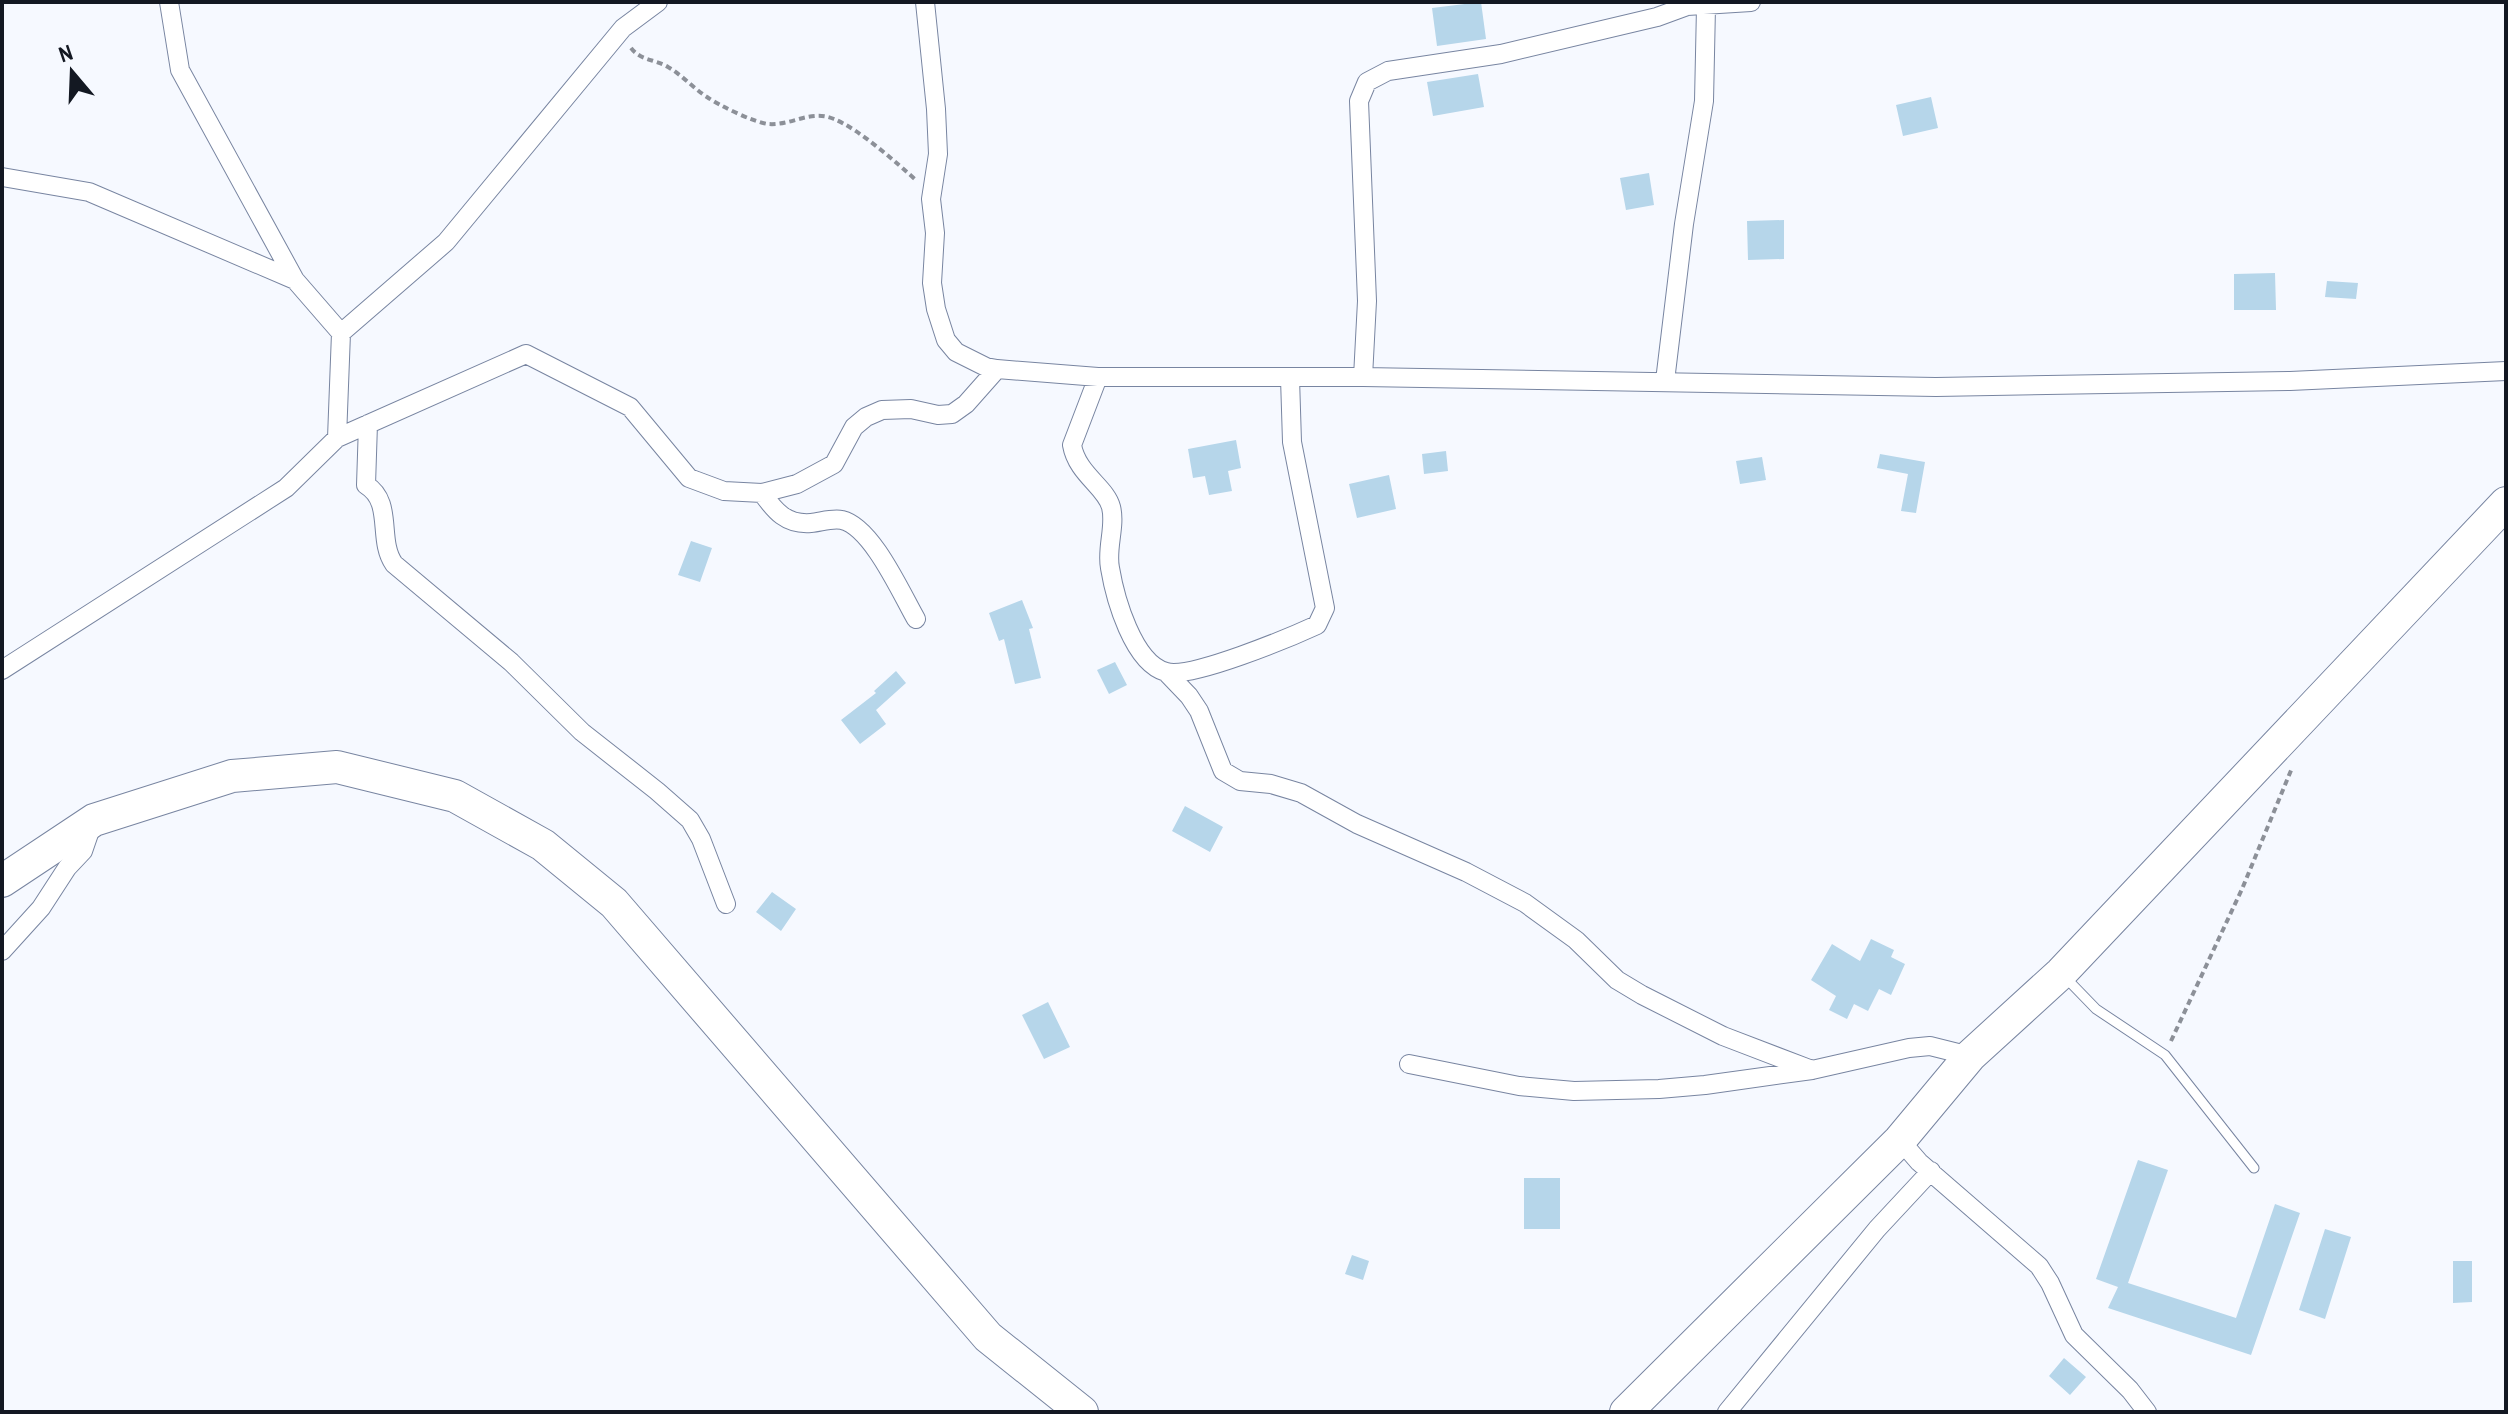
<svg xmlns="http://www.w3.org/2000/svg" width="2508" height="1414" viewBox="0 0 2508 1414" font-family="'Archivo Narrow',sans-serif">
<style>
.building{fill:#b6d6ea}
.lines{fill:none;stroke-linecap:round;stroke-linejoin:round}
.lane-casing{stroke:#7885a1;stroke-width:11}
.street-casing{stroke:#7885a1;stroke-width:20}
.highway-casing{stroke:#7885a1;stroke-width:34}
.path{stroke:#8c9098;stroke-width:4;stroke-dasharray:6 4;stroke-linecap:butt}
.lane{stroke:#fff;stroke-width:9}
.street{stroke:#fff;stroke-width:18}
.highway{stroke:#fff;stroke-width:32}
</style>
<rect width="100%" height="100%" fill="#f6f9ff"/>
<path class="building" d="M1481,2l5,37 -49,7 -5,-38z
M1478,74l6,33 -51,9 -6,-34z
M1931,97l7,31 -35,8 -7,-31z
M1649,173l5,32 -28,5 -6,-32z
M1784,220v39l-36,1 -1,-39z
M2275,273l1,37h-42v-36z
M2327,281l31,2 -2,16 -31,-2z
M1236,440l5,28 -13,3 4,20 -23,4 -4,-19 -12,2 -5,-29z
M1446,451l2,20 -24,3 -2,-20z
M1880,454l45,8 -9,51 -15,-2 7,-37 -31,-6z
M1762,457l4,23 -26,4 -4,-23z
M1389,475l7,34 -39,9 -8,-34z
M691,541l21,7 -12,34 -22,-7z
M1022,600l11,28 -4,1 12,49 -26,6 -11,-45 -5,2 -10,-28z
M1115,662l12,23 -18,9 -12,-24z
M896,671l10,12 -30,27 10,14 -26,20 -19,-24 35,-27 -2,-2z
M1185,806l38,21 -13,25 -38,-21z
M772,892l24,17 -15,22 -25,-19z
M1871,939l23,11 -3,7 14,7 -14,31 -12,-6 -11,22 -14,-7 -7,15 -18,-9 7,-14 -25,-16 21,-36 28,17z
M1048,1002l22,45 -26,12 -22,-44z
M2138,1160l30,10 -40,113 108,35 39,-114 25,9 -49,142 -143,-47 10,-21 -22,-8z
M1524,1178h36v51h-36z
M2325,1229l26,8 -26,82 -26,-9z
M1352,1255l17,6 -6,19 -18,-6z
M2453,1261h19v41l-19,1z
M2064,1358l22,19 -16,18 -21,-19z"/>
<g class="lines">
<g class="lane-casing">
<path id="lane" d="M2064,976l32,33 69,46 89,113"/>
</g>
<g class="street-casing">
<path id="street" d="M169,2l11,68 115,210 46,53
M925,2l11,107 2,45 -7,45 4,34 -3,50 4,26 10,31 10,12 30,15 11,2
M2,177l87,15 206,88
M1098,377l-26,68c5,29 34,42 39,62 5,19 -5,41 -1,61 5,30 23,95 56,104 25,7 125,-35 151,-47l8,-17 -33,-166 -2,-64
M1363,377l4,-76 -8,-200 8,-19 21,-11 113,-17 156,-37 30,-11 64,-4
M1665,381l19,-157 20,-123 2,-94
M368,424l-2,61c28,17 11,55 28,79l117,98 71,70 75,59 33,29 11,19 25,65
M337,438l4,-105 105,-91 177,-214 35,-26
M762,493c13,18 24,32 49,30 10,-1 21,-5 31,-3 30,7 59,73 74,99
M2,670l284,-182 51,-50 189,-84 104,53 59,71 35,13 38,2 35,-9 37,-20 20,-37 12,-10 16,-7 29,-1 27,6 14,-1 14,-10 31,-35 101,8h265l573,10 354,-6 216,-10
M1166,672l23,24 10,15 24,60 17,10 31,3 30,9 56,31 109,48 59,31 51,37 41,40 25,15 81,41 89,34
M2,951l39,-43 26,-40 16,-17 10,-29
M1409,1064l110,22 55,5 85,-2 46,-4 107,-15 97,-22 21,-2 40,10
M1900,1140l19,22 120,104 11,17 24,52 56,55 17,22
M1727,1412l150,-183 54,-58"/>
</g>
<g class="highway-casing">
<path id="highway" d="M2,881l92,-61 138,-44 105,-9 118,29 88,49 71,58 374,434 94,75
M1626,1412l274,-272 70,-84 91,-83 445,-470"/>
</g>
<path class="path" d="M631,48c10,13 24,11 37,19 14,8 25,21 39,30 13,9 46,25 61,27 23,2 43,-15 66,-5 25,10 63,44 83,62
M2171,1041l71,-152 50,-121"/>
<use href="#lane" class="lane"/>
<use href="#street" class="street"/>
<use href="#highway" class="highway"/>
</g>
<rect width="2508" height="1414" fill="none" stroke="#131822" stroke-width="8"/>
<g transform="translate(72 72) rotate(341)" stroke="#f6f9ff" stroke-width="6" paint-order="stroke">
<path d="M0-6L14 30L0 20L-14 30Z" fill="#131822"/>
<text y="-12" font-size="22" font-weight="bold" text-anchor="middle" fill="#131822">N</text>
</g>
</svg>
